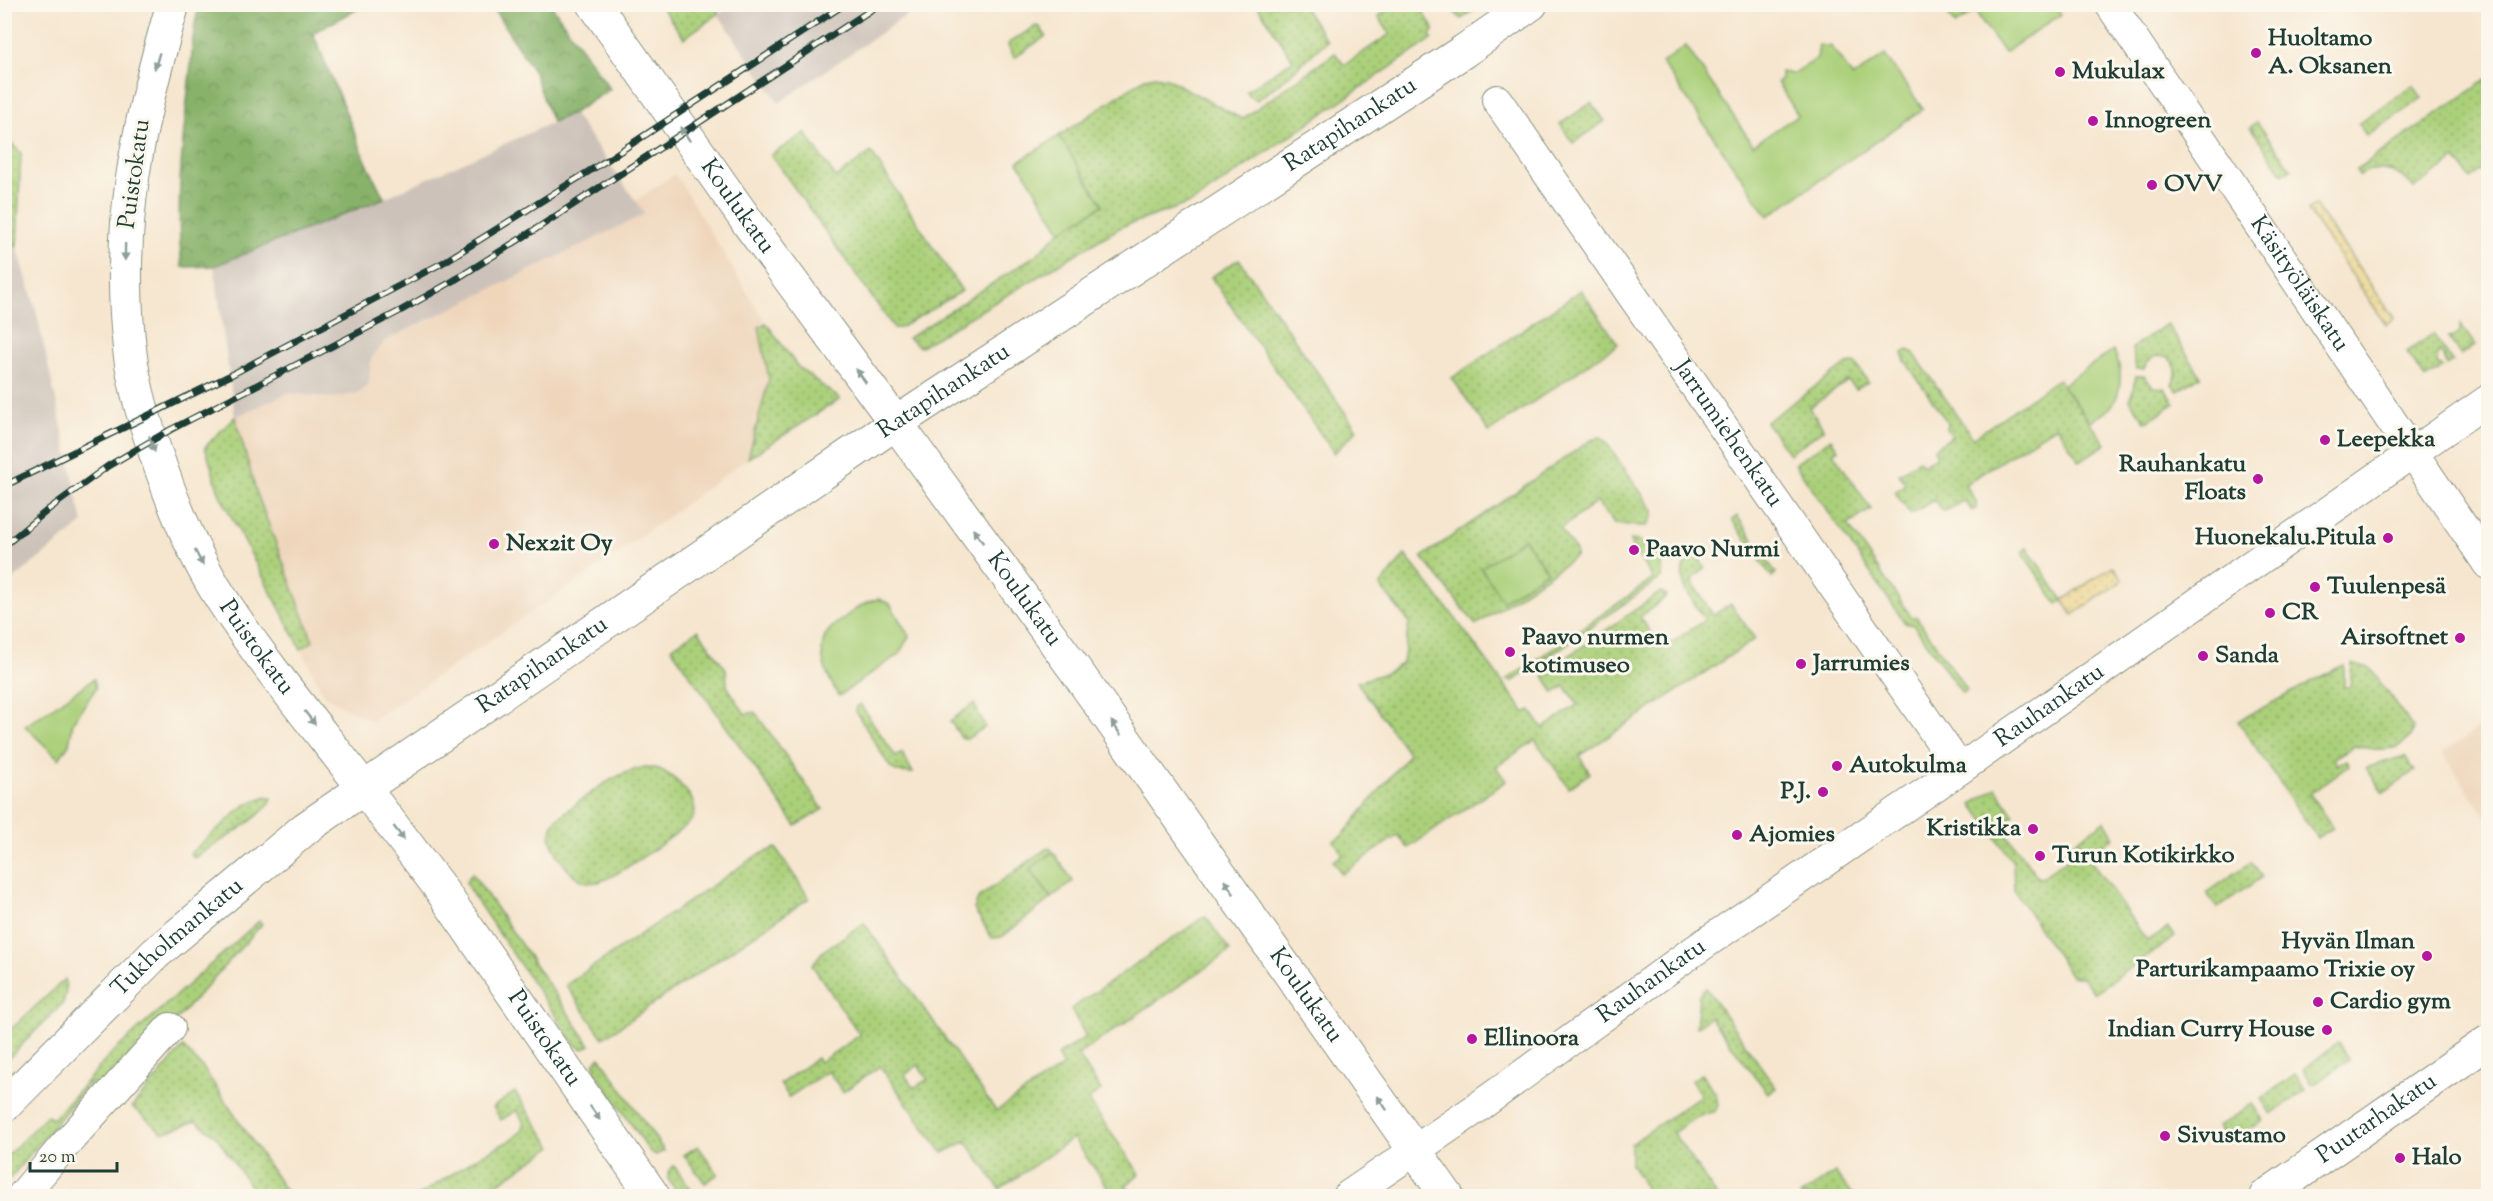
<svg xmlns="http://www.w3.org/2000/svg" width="2493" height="1201" viewBox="0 0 2493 1201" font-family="'Sorts Mill Goudy',serif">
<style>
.built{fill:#efd6bb}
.industrial{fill:#cdc2b9}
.grass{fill:url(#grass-dots);stroke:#658657;stroke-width:1.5;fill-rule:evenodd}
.forest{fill:url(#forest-crowns);stroke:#54784f;stroke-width:1.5}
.sand{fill:url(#sand-dots);stroke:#868c69;stroke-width:1.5}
.green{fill:#abd07a;stroke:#658657;stroke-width:1.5}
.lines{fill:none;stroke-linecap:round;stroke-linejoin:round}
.minor-casing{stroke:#8a9282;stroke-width:32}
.tertiary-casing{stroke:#8a9282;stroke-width:35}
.secondary-casing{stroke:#8a9282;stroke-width:35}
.trunk-casing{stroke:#8a9282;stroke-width:35}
.minor{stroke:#fff;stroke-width:30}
.tertiary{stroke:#fff;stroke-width:33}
.secondary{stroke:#fff;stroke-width:33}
.trunk{stroke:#fff;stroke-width:33}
.rail-casing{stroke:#1f3d34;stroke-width:7}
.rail{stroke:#fbf7ec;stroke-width:4.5;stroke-dasharray:14;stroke-linecap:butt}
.oneway{fill:#8f9e9a}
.poi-dot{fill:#b5179e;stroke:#fbf7ec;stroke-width:2}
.labels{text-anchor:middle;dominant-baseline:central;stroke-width:6;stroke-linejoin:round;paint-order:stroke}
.poi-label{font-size:24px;font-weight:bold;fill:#1f3d34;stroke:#fbf7ec;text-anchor:start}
.street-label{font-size:24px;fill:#1f3d34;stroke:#fbf7ec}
</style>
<defs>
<pattern id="grass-dots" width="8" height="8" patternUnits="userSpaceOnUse" patternTransform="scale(1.5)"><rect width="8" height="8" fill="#abd07a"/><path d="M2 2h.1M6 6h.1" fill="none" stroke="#8baa65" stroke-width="1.8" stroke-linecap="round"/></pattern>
<pattern id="forest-crowns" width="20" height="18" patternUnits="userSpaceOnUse" patternTransform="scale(1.5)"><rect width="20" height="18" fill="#88b26a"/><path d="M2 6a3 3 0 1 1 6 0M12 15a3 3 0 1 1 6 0" fill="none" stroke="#6f9258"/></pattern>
<pattern id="sand-dots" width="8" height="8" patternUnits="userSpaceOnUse" patternTransform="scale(1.5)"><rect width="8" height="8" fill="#eeda9e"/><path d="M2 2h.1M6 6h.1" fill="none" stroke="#ccbc89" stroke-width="1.8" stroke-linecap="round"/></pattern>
</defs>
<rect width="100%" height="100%" fill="#fbf7ec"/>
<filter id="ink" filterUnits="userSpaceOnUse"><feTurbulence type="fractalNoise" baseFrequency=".0167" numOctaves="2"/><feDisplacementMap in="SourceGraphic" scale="12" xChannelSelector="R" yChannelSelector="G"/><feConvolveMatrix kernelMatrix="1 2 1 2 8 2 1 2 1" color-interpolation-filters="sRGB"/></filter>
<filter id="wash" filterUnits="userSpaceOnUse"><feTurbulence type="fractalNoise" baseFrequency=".008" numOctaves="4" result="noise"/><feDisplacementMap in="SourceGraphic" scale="24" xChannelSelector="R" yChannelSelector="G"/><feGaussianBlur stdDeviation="1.35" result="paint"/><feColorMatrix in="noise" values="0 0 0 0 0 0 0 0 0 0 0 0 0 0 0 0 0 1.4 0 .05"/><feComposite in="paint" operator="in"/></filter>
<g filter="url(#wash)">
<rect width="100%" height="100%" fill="#f6e6cf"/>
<path class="built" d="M675,174l91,149 -7,5 10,51 -21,79 -137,100 -239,163 -47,-24 -24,-48 12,-9 -57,-149 -21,-74 53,-24 44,5 37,-14 2,-25 14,-18 46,-21 203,-118z
M2488,721v99l-46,-67z"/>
<path class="industrial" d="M734,5v-1l187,1 -142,98 -61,-89z
M573,113l72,101 -260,127 -14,18 -2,25 -10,9 -27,5 -44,-5 -53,24 -21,-151 170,-68z
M17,246l19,64 47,213 -78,63 -1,-339z"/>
<path class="grass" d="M660,5h59l-1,9 -34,24z
M1257,5h45l25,36 -41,37 -29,22 -7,-3 -4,-6 47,-31z
M1396,5h23l15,24 -4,7 2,3 -239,163 -72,25 -201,120 -12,-9 128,-83 25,-24 41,-26 -43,-69 86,-58 10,-2 11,2 76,41 93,-66 9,12 46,-31 -12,-18z
M1448,5h34l-21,14z
M1036,26l4,1 6,9 -32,22 -6,-13 2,-3z
M2487,79l1,86 -17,14 -15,-20 -42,29c-12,-16 -36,-25 -55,-13l-3,-5z
M2413,85l9,13 -55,38 -9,-12z
M1591,103l14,18 -32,22 -13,-19z
M2257,122l34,47 -8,5 -33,-47z
M805,133l31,45 35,-26 91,139 -62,37h-6l-123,-173z
M4,136l17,17 -4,93 -12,1z
M1239,259l118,171 -23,23 -123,-176z
M1581,290l37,54 -129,88 -37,-54z
M766,323l32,44 42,32 -92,59 21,-79 -10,-52z
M2167,324l34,52 -23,15 -6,-7c16,-23 -19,-41 -28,-15h-8l-4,-21z
M2460,324l15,21 -14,10 -13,-18 10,-2 2,-3z
M2433,334l19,27 -5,4 -4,-11 -4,-2 -2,5v7l6,3 -18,12 -18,-27z
M1908,350l5,2 60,86 85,-59 48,65 -26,17 -24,-35 -91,58 12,19v5l-5,3 -8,-11 -18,11 -5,-1 -7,-10 -24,14 -15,-22 11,-8 -7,-10 20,-14 4,5 14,-10 -3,-6 18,-13 -6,-9 3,-2 -45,-66 -1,-6z
M1855,363l13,19 -12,7 -8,-8 -39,27 15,21 -35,25 -23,-32 81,-58z
M2136,376h8l10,11 10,1 11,15 -29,19 -16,-21z
M235,417l21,74 57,150 -12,8 -81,-154 -15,-48z
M1600,437l4,2 49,71v6l-6,10h-4l-29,-2 -17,-22 -37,27 16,22v5l-100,69 -54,-68 172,-119z
M1831,439l7,10 -5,4 38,56 -23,16 64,93 4,-2 51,74 -5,3 -48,-68 -9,-2 -110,-159z
M1737,516l39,57 -4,4 -40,-57z
M1630,540c22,1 37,15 31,38l-149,104 -5,-2 146,-101 -22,-34z
M2027,548l36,52 -6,4 -35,-52z
M1696,553l9,15 -14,13 22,34 18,-11 24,35 -176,117 11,17 -21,15 -34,-48 -39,27 10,14 -98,67 -10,-13 -56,39 -9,-13 10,-6 -9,-14 9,-6 66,-81 -52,-72 29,-9 17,-10 6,-41 -29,-36 25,-31 50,63 70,95 5,-3 13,18 35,-24 -13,-18 -11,7 -11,-19 118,-82 5,3 -1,3 -25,19 22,32 43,-29c-13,-22 -34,-40 -15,-66z
M698,630l28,39 1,17 18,28 10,-2 68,97 -27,17 -125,-178z
M2352,664l18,4 43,60c-5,27 -39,22 -59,18l-20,12 3,7 9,-5 3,5 -39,29 23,34 -16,10 -79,-117 101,-54 5,-1v21h6z
M860,704l36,53 6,-4 11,20 -16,-1 -7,-5 -34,-55v-5z
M974,704l11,23 -18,12 -6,-2 -11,-16z
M2405,756l10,15 -31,22 -18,-25z
M645,767c5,0 10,1 14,2 15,7 43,31 34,49 -6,11 -82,62 -95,64 -18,3 -31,-11 -39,-25 -8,-14 -13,-23 -3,-37 28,-22 54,-46 89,-53z
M1996,788l18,27 -14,10 39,54 32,-22 -6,-8 40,-28 9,16 -26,20 59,84 21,-13 7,9 -81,56 -11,-15 -12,-2 -57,-86 -1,-28 -41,-58z
M266,796l6,2c-4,17 -62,49 -78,60l-4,-5 54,-47z
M1049,847l4,5 -23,17 21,29 -49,39 -10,1 -18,-29 5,-12z
M776,848l33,50 -206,140 -37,-53 190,-129z
M2251,862l11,15 -45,31 -10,-15z
M472,873l118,172 -7,4 -7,-3 -106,-155 -4,-9z
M1205,916l25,35 -152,104 23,35 -13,10 52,74 -14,11 6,10 -2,1h-16l-41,-58 -73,51 -34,-48 -23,12 -3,-3 -60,-84 -37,26 -15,-21 -39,26 -9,-13 37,-26 3,4 40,-27 -48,-70 11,-14 41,-28 132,188 67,-45 -6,-11 29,-18 -15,-28zM918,1065l10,14 -14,9 -9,-13z
M259,921l3,3 -83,93 -75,68 -12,-2 -4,2 -83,99v-26l42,-43 6,4 58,-65z
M65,979l1,12 -3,12 -58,59v-27z
M1706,988l70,100 -8,5 -58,-76 -14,10 3,-32z
M2338,1043l11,17 -36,25 -10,-16z
M183,1047l20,21 86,128h-32l-41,-60 -20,-15 -33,12 -31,-26z
M600,1057l64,94 -8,4 -6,-3 -55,-81 -1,-8z
M1701,1074l15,20 2,11 -3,6 -20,7 -22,15 44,63h-67l-19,-32v-20l70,-49 -10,-14z
M2295,1074l11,16 -35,24 -10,-15z
M515,1092l37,55 -73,49h-61l60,-39 33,-17 12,-10v-9l-6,-11 -16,10 -8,-13z
M2252,1104l11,16 -34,23 -11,-16z
M698,1146l20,28 -13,9 -21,-28z
M674,1166l21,30h-15l-12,-17v-7z
M1835,1172l18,24h-53z"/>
<path class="forest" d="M200,5h165l-52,28 53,128 18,37 -170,68 -32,1c-7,-66 1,-128 8,-194 3,-23 2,-46 10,-68z
M491,5h60l59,84 -37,24 -21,9 -19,-52z"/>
<path class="sand" d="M2315,205l79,113 -8,6 -78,-113z
M2113,566l10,14 -50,35 -10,-15z"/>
<path class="green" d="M1942,5h112l7,9 -57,39 -29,-42 -20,14z
M1819,45l7,2 4,-2 23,32 32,-22 38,54 -155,107 -106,-153 24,-17 67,99 45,-30 -21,-33 4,-2v-8l12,2 24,-16z
M1059,136l44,69 -42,26 -43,-69z
M2113,350c10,16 10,43 -3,58 -6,6 -14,10 -20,14l-28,-37z
M1524,539l23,32 -44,30 -22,-33z
M879,599l11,5 19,32 -10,18 -60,42c-11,-17 -24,-44 -12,-63 5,-7 13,-12 18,-16 10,-8 21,-16 34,-18z
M94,679l2,9 -23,34 -4,22 -10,15 -34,-33z
M1053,852l20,29 -22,17 -21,-29z"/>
</g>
<g filter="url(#ink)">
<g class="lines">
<g class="minor-casing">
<g id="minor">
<path id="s1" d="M2110,4l378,560"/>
<path id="s2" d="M1497,100l463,669"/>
<path d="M22,1196l41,-49 107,-119"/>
<path id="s3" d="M1348,1196l126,-86 214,-155 272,-186 528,-369"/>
</g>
</g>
<g class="tertiary-casing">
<g id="tertiary">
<path id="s4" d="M2266,1196l222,-154"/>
</g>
</g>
<g class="secondary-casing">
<g id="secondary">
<path id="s5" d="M896,423l183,252 368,521"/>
<path id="s6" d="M363,787l74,97 216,312"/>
<path id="s7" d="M4,1106l151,-152 151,-126 590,-405 568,-372 67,-47"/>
</g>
</g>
<g class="trunk-casing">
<g id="trunk">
<path id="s8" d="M173,4c-35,120 -58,223 -43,349 5,40 18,80 32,118 15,43 34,88 59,127 43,66 94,127 142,189"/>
<path id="s9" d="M594,4l155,220 147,199"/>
</g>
</g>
<use href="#minor" class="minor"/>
<use href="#tertiary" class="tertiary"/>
<use href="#secondary" class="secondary"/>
<use href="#trunk" class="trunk"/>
<g class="rail-casing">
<path id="rail" d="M4,486l225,-110 215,-114 163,-102 238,-156
M4,546l45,-37 59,-43 62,-36 230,-119 53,-30 83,-52 344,-225"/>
</g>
<use href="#rail" class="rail"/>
</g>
<defs><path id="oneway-solid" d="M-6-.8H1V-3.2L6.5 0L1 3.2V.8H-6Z" transform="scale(1.5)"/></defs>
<g class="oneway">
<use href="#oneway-solid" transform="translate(157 61) rotate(106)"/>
<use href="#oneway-solid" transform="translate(685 134) rotate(-125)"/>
<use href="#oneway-solid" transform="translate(125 252) rotate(91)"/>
<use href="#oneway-solid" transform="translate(861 376) rotate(-126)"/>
<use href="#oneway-solid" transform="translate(152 444) rotate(71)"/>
<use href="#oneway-solid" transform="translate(978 536) rotate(-126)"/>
<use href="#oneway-solid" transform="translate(199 558) rotate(62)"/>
<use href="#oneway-solid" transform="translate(310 718) rotate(52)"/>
<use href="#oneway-solid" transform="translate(1116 728) rotate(-125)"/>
<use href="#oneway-solid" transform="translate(399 833) rotate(52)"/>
<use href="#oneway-solid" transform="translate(1229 887) rotate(-125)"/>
<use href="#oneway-solid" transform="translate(1382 1103) rotate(-125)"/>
<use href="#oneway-solid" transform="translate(595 1113) rotate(55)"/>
</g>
</g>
<g class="poi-dot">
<circle cx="2256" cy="53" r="6"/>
<circle cx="2060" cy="72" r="6"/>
<circle cx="2093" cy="121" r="6"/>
<circle cx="2152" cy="185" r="6"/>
<circle cx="2325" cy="440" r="6"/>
<circle cx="2258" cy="479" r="6"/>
<circle cx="2388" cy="538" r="6"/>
<circle cx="494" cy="544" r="6"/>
<circle cx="1634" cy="550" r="6"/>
<circle cx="2315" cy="587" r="6"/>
<circle cx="2270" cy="613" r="6"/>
<circle cx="2460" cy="638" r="6"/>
<circle cx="1510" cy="652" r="6"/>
<circle cx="2203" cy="656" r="6"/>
<circle cx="1801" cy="664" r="6"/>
<circle cx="1837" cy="766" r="6"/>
<circle cx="1823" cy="792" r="6"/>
<circle cx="2033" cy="829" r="6"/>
<circle cx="1737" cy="835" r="6"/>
<circle cx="2040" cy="856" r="6"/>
<circle cx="2427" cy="956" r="6"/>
<circle cx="2318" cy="1002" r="6"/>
<circle cx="2327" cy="1030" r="6"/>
<circle cx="1472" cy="1039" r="6"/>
<circle cx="2165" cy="1136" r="6"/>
<circle cx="2400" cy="1158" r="6"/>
</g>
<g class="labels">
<g class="poi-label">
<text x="2268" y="39">Huoltamo<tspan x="2268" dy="28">A. Oksanen</tspan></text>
<text x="2072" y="72">Mukulax</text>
<text x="2105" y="121">Innogreen</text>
<text x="2164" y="185">OVV</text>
<text x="2337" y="440">Leepekka</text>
<text x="2246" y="465" text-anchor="end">Rauhankatu<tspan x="2246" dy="28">Floats</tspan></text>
<text x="2376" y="538" text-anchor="end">Huonekalu.Pitula</text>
<text x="506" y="544">Nex2it Oy</text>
<text x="1646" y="550">Paavo Nurmi</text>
<text x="2327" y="587">Tuulenpesä</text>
<text x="2282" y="613">CR</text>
<text x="1522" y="638">Paavo nurmen<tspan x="1522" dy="28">kotimuseo</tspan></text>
<text x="2448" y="638" text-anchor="end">Airsoftnet</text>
<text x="2215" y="656">Sanda</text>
<text x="1813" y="664">Jarrumies</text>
<text x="1849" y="766">Autokulma</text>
<text x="1811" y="792" text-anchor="end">P.J.</text>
<text x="2021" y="829" text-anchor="end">Kristikka</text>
<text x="1749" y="835">Ajomies</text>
<text x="2052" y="856">Turun Kotikirkko</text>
<text x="2415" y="942" text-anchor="end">Hyvän Ilman<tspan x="2415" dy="28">Parturikampaamo Trixie oy</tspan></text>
<text x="2330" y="1002">Cardio gym</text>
<text x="2315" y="1030" text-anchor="end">Indian Curry House</text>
<text x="1484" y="1039">Ellinoora</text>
<text x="2177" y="1136">Sivustamo</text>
<text x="2412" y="1158">Halo</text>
</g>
<g class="street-label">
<text stroke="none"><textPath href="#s7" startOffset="1670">Ratapihankatu</textPath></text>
<text transform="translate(135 174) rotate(-82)">Puistokatu</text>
<text stroke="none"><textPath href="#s9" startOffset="248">Koulukatu</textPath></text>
<text stroke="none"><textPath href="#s1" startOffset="338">Käsityöläiskatu</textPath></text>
<text stroke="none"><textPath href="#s7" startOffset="1184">Ratapihankatu</textPath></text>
<text stroke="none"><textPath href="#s2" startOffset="406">Jarrumiehenkatu</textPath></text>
<text stroke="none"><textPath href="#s5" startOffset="218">Koulukatu</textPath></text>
<text stroke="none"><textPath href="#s8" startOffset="678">Puistokatu</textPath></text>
<text stroke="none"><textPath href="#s7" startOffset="698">Ratapihankatu</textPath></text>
<text stroke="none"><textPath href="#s3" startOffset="856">Rauhankatu</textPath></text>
<text stroke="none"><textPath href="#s7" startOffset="242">Tukholmankatu</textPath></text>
<text stroke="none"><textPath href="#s3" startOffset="372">Rauhankatu</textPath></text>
<text stroke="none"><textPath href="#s5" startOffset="704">Koulukatu</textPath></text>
<text stroke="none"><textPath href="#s6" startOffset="310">Puistokatu</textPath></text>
<text stroke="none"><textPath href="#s4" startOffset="135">Puutarhakatu</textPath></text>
</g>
</g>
<rect width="2493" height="1201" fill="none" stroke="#fbf7ec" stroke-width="24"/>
<path d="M30 1162v9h87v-9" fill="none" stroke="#1f3d34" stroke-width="3"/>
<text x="39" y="1162" font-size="18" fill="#1f3d34" stroke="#fbf7ec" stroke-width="4.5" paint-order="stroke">20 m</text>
</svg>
